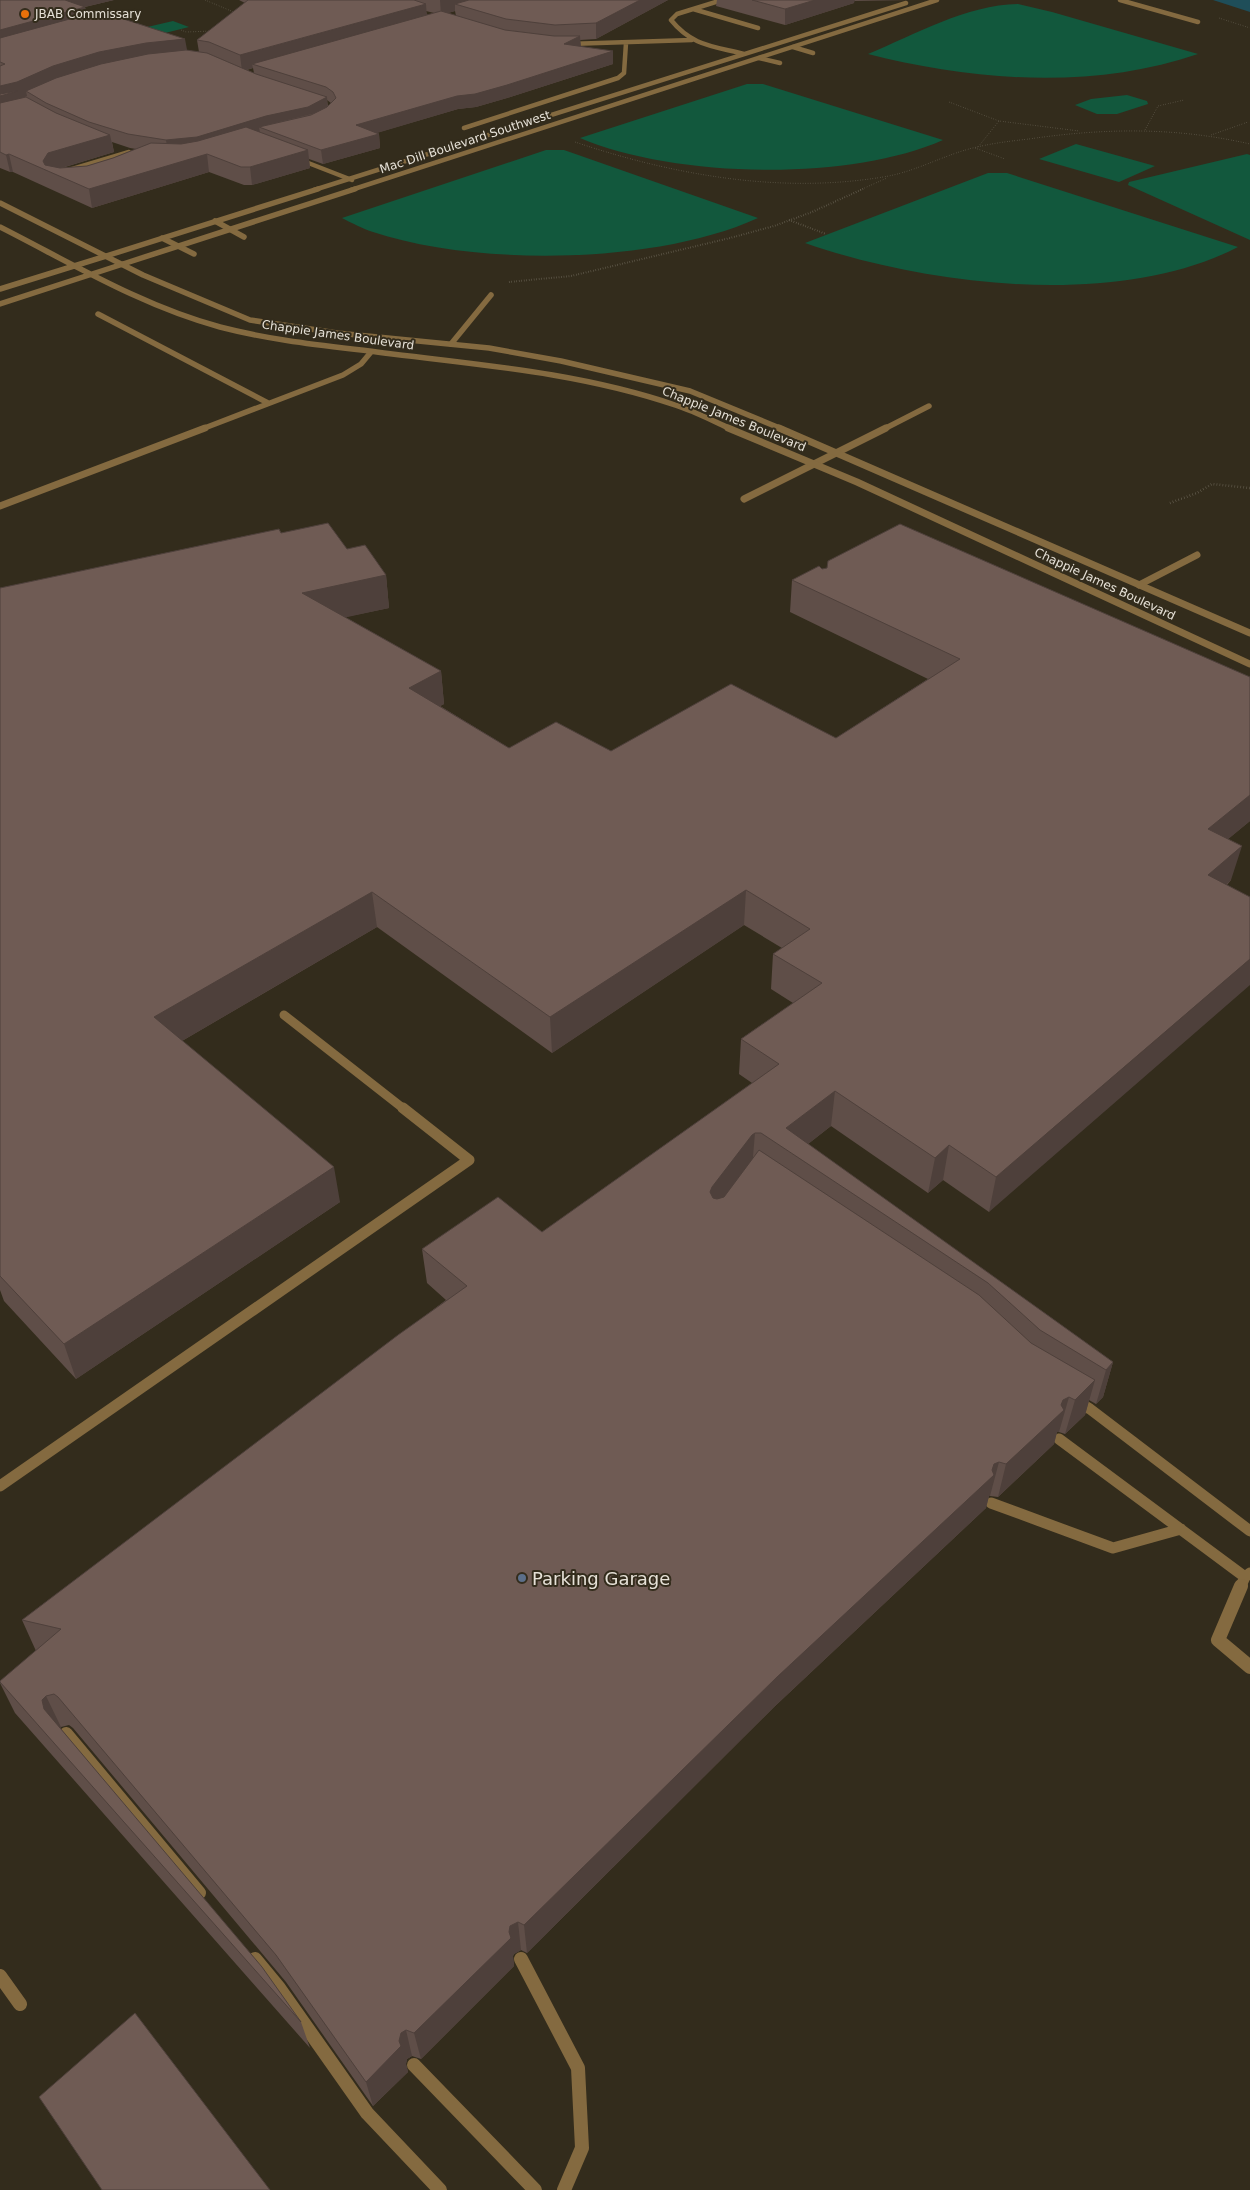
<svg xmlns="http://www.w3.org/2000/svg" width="1250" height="2190" viewBox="0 0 1250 2190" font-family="'DejaVu Sans',sans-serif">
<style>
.green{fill:#12583d}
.water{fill:#1f4e59}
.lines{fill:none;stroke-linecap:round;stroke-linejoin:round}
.path-far2{stroke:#716b5d;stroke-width:1;stroke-dasharray:0.5 2;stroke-linecap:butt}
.path-far1{stroke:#716b5d;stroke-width:2;stroke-dasharray:0.5 2;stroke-linecap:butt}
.path{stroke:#716b5d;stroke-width:2.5;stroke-dasharray:0.5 2.5;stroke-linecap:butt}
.service-far5{stroke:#846a40;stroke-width:4.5}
.service-far4{stroke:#846a40;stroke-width:5.5}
.service-far3{stroke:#846a40;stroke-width:7}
.service-far2{stroke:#846a40;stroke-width:9}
.service-far1{stroke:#846a40;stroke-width:11}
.service{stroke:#846a40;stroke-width:14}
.minor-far1{stroke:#846a40;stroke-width:4.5}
.minor{stroke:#846a40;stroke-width:5.5}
.tertiary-far1{stroke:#846a40;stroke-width:5.5}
.tertiary{stroke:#846a40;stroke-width:7}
.wall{fill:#5f4e48;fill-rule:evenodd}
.shaded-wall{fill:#4e403b}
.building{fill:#6f5b54;stroke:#4e403b}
.food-dot{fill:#e8710a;stroke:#332c1c;stroke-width:2}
.service-dot{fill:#5c6f8a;stroke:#332c1c;stroke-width:2}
.labels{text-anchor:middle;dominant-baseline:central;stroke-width:4;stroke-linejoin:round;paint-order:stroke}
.far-poi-label{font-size:12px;fill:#e6e1d7;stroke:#332c1c;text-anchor:start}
.far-street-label{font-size:12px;fill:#e6e1d7;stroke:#332c1c}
.near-poi-label{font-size:18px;fill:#e6e1d7;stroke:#332c1c;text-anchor:start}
</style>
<rect width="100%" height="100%" fill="#332c1c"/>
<path class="green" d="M1018,4l34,8 146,42c-104,36 -225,27 -330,0 48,-20 98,-49 150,-50z
M173,21l16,6 -28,7 -18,-6z
M747,84h16l180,56c-94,42 -269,38 -363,-2z
M1127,95l20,6 1,3 -31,10h-20l-22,-9 16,-6z
M1076,144l79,22 -36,16 -80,-23z
M546,150h18l194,68c-100,46 -280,49 -385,14 -10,-3 -21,-9 -31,-14z
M1247,154l3,1v85l-122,-55 1,-3z
M988,173h19l231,74c-120,62 -309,39 -433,-4z"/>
<path class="water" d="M1213,0h37v12z"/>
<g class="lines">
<path class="path-far2" d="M205,0l31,13
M1219,18l31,10
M181,30l5,2 26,-1
M949,102l50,19 80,10
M1145,130l13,-24 26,-6
M1211,135l37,-13
M575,142c98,33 205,52 308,35 33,-5 62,-23 94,-30 17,-4 34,-6 52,-8 75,-11 147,-12 221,5
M978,147l21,-26
M975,148l30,11
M860,190l27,-12"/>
<path class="path-far1" d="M789,220l37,14
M509,282l62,-6 159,-38 44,-12 38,-14 51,-23"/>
<path class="path" d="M1170,503l27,-10 15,-9 38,4"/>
<path class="service-far5" d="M1120,0l78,22
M793,47l20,6
M759,58l21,5"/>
<path class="service-far4" d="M215,221l29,16
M162,238l32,16
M98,314l170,89
M451,344l40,-49
M202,429l141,-54 18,-11 10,-12
M884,429l45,-23"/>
<path class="service-far3" d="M744,499l142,-71
M0,506l205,-78
M1139,585l58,-30"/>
<path class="service-far2" d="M284,1015l120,94"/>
<path class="service-far1" d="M1075,1400l15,9 160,122
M1059,1439l186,138
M0,1486l469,-326 -66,-52
M991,1503l122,45 68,-19
M1240,1588l5,-11 5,-4"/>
<path class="service" d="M1241,1586l-23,54 32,27
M66,1734l133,159
M255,1959l24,29 88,125 73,77
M521,1959l57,109 4,80 -18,42
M0,1976l20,28
M414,2065l121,125"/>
<path class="minor-far1" d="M722,0l-45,14 -6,6c21,26 42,26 73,34
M693,9l65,19
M568,44l124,-4
M464,128l154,-50 6,-5 2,-30
M298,159l54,21
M69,170l60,-18
M314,190l592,-187
M351,190l586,-190"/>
<path class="minor" d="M106,256l212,-67
M123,264l232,-75"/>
<path class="tertiary-far1" d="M0,203l143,72 107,45 87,13 152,15 72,13 129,30 92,38
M0,227c71,36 142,79 220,100 54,14 109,19 164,26 97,12 197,20 291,52 19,6 38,16 56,24
M0,289l106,-33
M0,304l123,-40"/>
<path class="tertiary" d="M728,428l129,54 393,182
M779,428l471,205"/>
</g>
<path class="wall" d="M0,0h114l-29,7 2,8 100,35 12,2 -2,-12 48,-37 -6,-3h429l-72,39 -16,1 1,7 32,17 -106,34 -31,9 -18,2 -82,24 3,1 1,14 -57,16 -14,-5 1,9 -58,17h-8l-35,-13 -117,36 -79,-36h-3l-10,-4zM426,11l8,2 -7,2zM455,11l1,5 -8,-3zM253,68l1,5 -7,-3zM327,100l4,3 -3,3zM112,142l18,6 6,1 -23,9 -26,8 -25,2 52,-16z
M717,0h192l-55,1v2l-69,22 -69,-19z
M281,533l66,16 39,26 3,33 -44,9 96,54 3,33 -4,2 69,42 102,3 225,-13 92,-59 -138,-67 2,-32 30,-11 428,108v144l-22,18 3,41 -4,5 -238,327 -46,-32 -15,13 -97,-67 -23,18 305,218 -10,35 -7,7 -7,-4 -4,15 -20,19 -6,-2h-2l-3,12 -56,53 -8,-1h-1l-3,12 -213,200 -246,245 -6,-3 -7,4 -1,2 1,10 -93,93 -9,-3 -5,3 -1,5 2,8 -35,34 -87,-124 -213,-254 -4,-3 -8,2 -1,1 241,294 9,26 -295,-335 -15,-30 36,-32 -14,-31 424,-320 -19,-17 -5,-34 120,-17 210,-149 -13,-9 2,-35 52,-36 -22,-14 2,-35 9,-6 -38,-23 -192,128 -175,-126 -195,114 158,161 -264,177 -72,-78 -4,-11v-702z"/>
<path class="shaded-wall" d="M57,0h57l-55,13z
M440,0h56l-41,4v7l-14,4z
M640,0h28l-72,39v-16z
M815,0h40l-1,3 -69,22v-16z
M426,4l1,15 -175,45 1,4 -11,3 -2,-16z
M85,7l3,15 -88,25v-17z
M580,36l1,12 -17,-4z
M185,39l3,16 -162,36 1,5 -7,3 -20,15v-28l53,-20 46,-14 47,-9z
M613,51v13l-106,34 -31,9 -18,2 -101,30 -1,-14z
M327,97l1,13 -69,17 1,6 -92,21 -2,-14z
M379,134l1,14 -57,16 -2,-14z
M110,135l4,17 -63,19 -6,-1 -2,-9 5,-8z
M308,150l2,18 -58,17 -2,-18z
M9,154l4,18h-3l-4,-17z
M207,154l2,18 -117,36 -3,-19z
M386,575l3,33 -83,18 -4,-33z
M441,671l3,33 -31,17 -4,-33z
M1250,795v26l-52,43 10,-35z
M1242,846l-11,34 -33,30 10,-35z
M746,890l-2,35 -192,128 -2,-36z
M372,892l5,35 -214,125 -9,-35z
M1250,959v26l-261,227 7,-35z
M835,1091l-4,35 -37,29 -8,-27z
M755,1133l-3,35 -42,54v-30l2,-5 40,-52z
M949,1145l-6,35 -15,13 7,-35z
M334,1167l6,35 -264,177 -12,-35z
M1113,1362l-10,35 -7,7 10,-34z
M1095,1380l-10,35 -20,19 10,-34z
M1069,1397l-10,35h-2l-3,12 -56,53 8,-33 57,-64z
M999,1462l-9,34h-1l-3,12 -213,200 -246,245 -3,-28 253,-248 215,-207 2,-6z
M46,1696l15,31 -4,4 -13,-22 -2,-9z
M518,1922l3,28 -7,4 -1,2 1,10 -93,93 -7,-26 95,-101 1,-6z
M406,2030l6,26 -5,3 -1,5 2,8 -35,34 -7,-24 33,-41 2,-8z"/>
<path class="building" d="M0,0h65l20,7 -85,23z
M248,0h166l12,4 -186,51 -31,-13 -12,-2z
M469,0h171l-44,23 -41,2 -49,-6 -51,-15z
M752,0h63l-30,9z
M99,11l86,28 -39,4 -47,9 -46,14 -36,16 -17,4v-20l5,-2 -5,-2v-24z
M441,11l64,19 49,6h26l-16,8 49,7 -106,34 -32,9 -18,2 -101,29 23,9 -58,16 -62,-23 52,-12 16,-8 9,-9 -3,-6 -7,-5 -74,-23z
M186,50l21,3 49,21 71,23 -19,10 -42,9 -69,21 -31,3 -38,-6 -39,-12 -43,-19 -20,-12 30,-13 45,-14 47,-10z
M18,91l-18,5v-2z
M26,97l30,16 54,22 -62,18 -5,8 2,4 15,3 27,-2 26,-8 38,-15 30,1 17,-3 48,-14 62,23 -58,17h-9l-34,-13 -118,35 -80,-35 -3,1 -6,-3v-49z
M328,523l19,26 18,-4 21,30 -84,18 139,78 -32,17 100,60 47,-26 55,29 120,-67 105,54 124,-79 -168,-79 27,-14 3,3 5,-1 1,-7 72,-37 350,153v118l-42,34 34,17 -34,29 42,22v62l-254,218 -47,-32 -14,13 -100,-67 -49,37 327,234 -7,8 -66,-40 -52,-47 -227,-150h-6l-3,2 -40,52 -2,5 3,6 4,1 7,-2 35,-47 220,145 52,48 64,37 -20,20 -6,-3 -6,3 -2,5 3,5 -58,54 -7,-2 -5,2 -2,6 2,5 -217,202 -253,248 -6,-3 -8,4 -1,6 2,6 -97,95 -8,-3 -5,3 -2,8 2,5 -35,36 -90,-127 -218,-258 -4,-3 -8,2 -4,4 2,9 218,258 39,55 -301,-340v-1l61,-52 -39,-9 376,-285 69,-49 -45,-37 76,-52 44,35 237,-168 -38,-25 81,-56 -49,-29 37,-25 -64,-39 -196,127 -178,-125 -218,125 180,150 -270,177 -64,-68v-688l279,-59 2,4z
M135,2013l135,177h-168l-63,-93z"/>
<circle class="food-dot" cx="25" cy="14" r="5"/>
<circle class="service-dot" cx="522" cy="1578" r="5"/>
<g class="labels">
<g class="far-poi-label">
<text x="35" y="14">JBAB Commissary</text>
</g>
<g class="far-street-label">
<text transform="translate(465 142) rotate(-18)">Mac Dill Boulevard Southwest</text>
<text transform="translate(338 335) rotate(8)">Chappie James Boulevard</text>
<text transform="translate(734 419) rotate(22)">Chappie James Boulevard</text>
<text transform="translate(1105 584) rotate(25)">Chappie James Boulevard</text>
</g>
<g class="near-poi-label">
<text x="532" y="1578">Parking Garage</text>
</g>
</g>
</svg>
